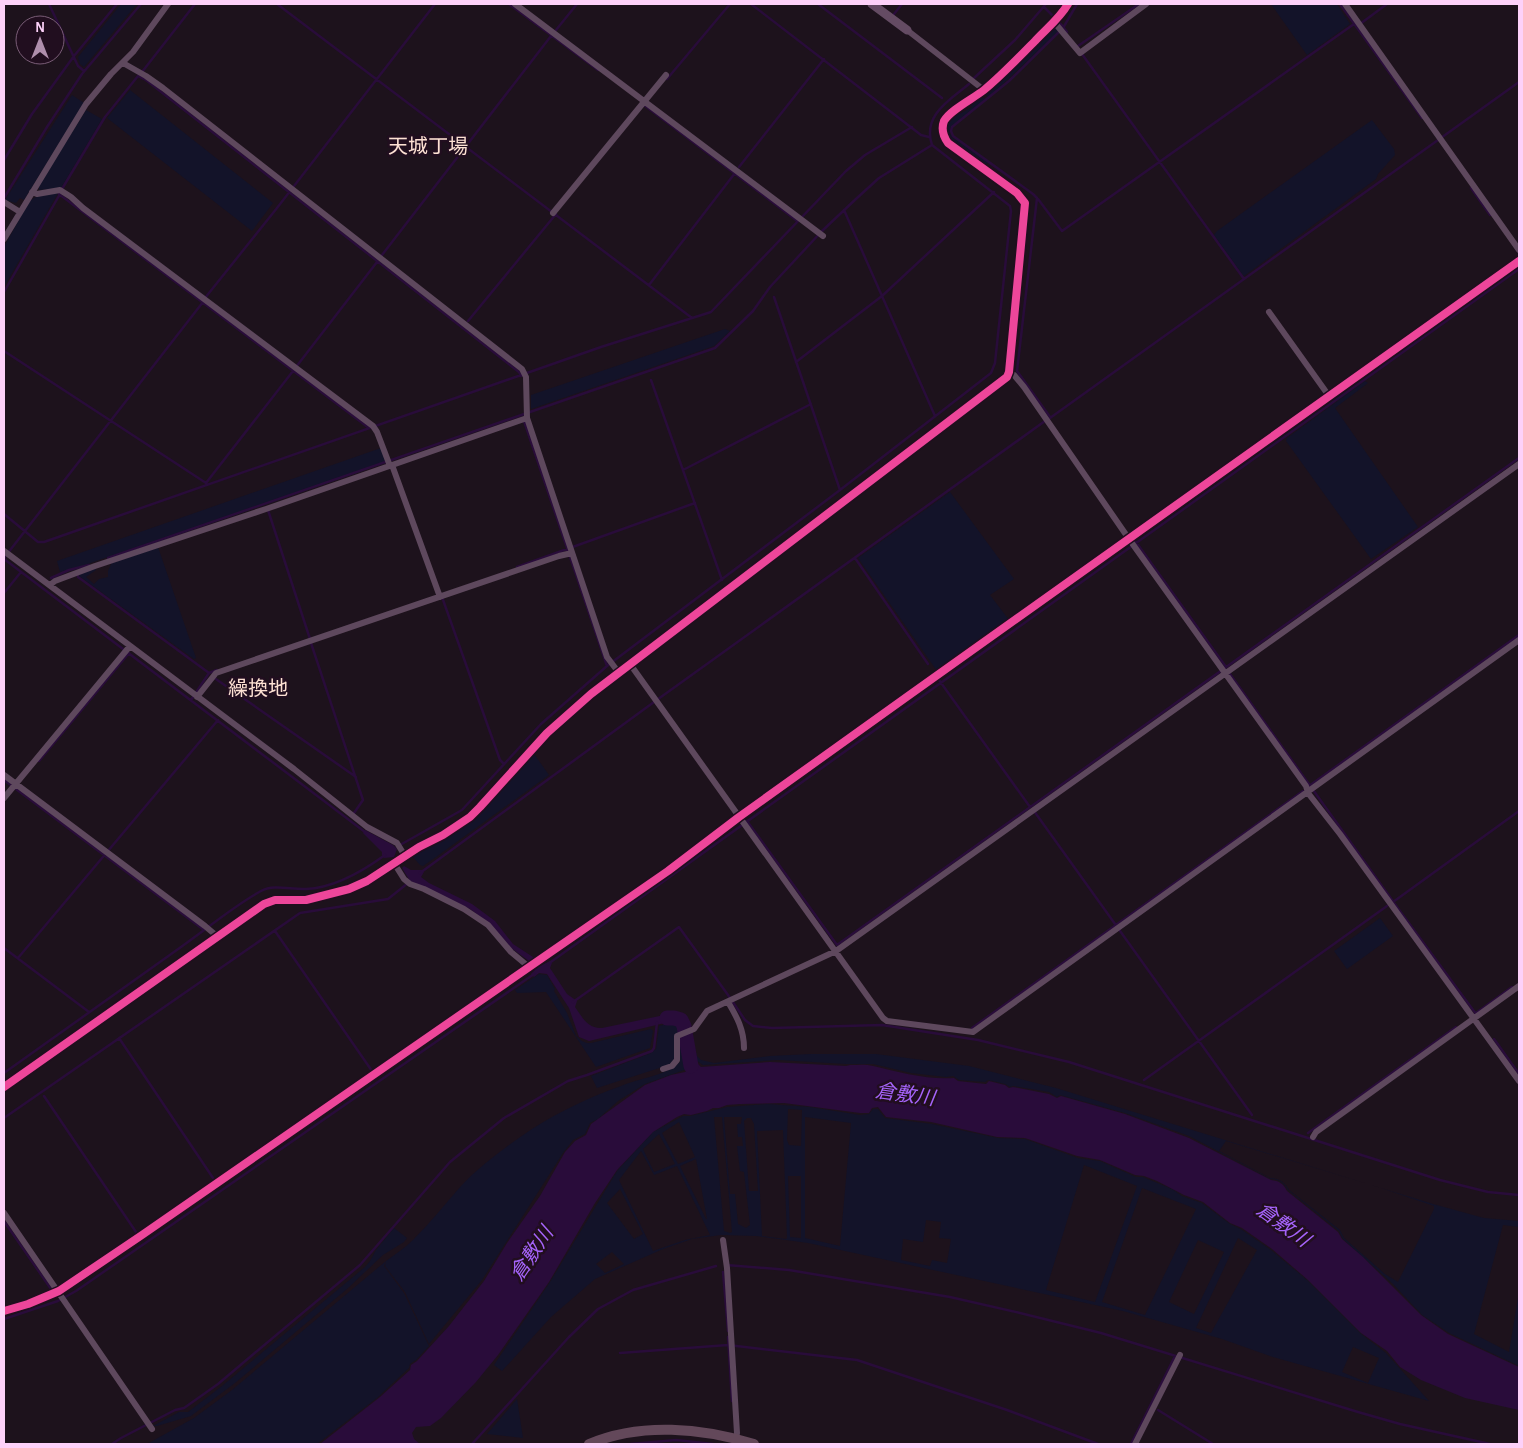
<svg xmlns="http://www.w3.org/2000/svg" width="1523" height="1448" viewBox="0 0 1523 1448" font-family="'Alegreya Sans','Noto Sans JP',sans-serif">
<style>
.green{fill:#131329;fill-rule:evenodd}
.water{fill:#290c3a}
.lines{fill:none;stroke-linecap:round;stroke-linejoin:round}
.stream{stroke:#290c3a;stroke-width:2.5}
.river{stroke:#290c3a;stroke-width:15}
.street{stroke:#5e485d;stroke-width:6}
.secondary{stroke:#644b63;stroke-width:9}
.primary{stroke:#63485a;stroke-width:10}
.cycleway-casing{stroke:#210e1f;stroke-width:11}
.cycleway{stroke:#ed469a;stroke-width:8}
.labels{text-anchor:middle;dominant-baseline:central;stroke-width:5;stroke-linejoin:round;paint-order:stroke}
.neighbourhood-label{font-size:20px;fill:#fde1d3;stroke:#210e1f}
.water-label{font-size:20px;font-style:italic;fill:#a563f9;stroke:#210e1f}
</style>
<rect width="100%" height="100%" fill="#1d121c"/>
<path class="green" d="M121,4h16l-53,63 -4,-3 -2,-7z
M1271,4h66l13,20 -43,31z
M1056,27l3,4 -71,67 -3,-4 1,-2z
M130,90l143,113 -21,28 -145,-113z
M72,95l12,8 -60,97 -4,-2 -4,5 -11,-3z
M981,97l4,1v2l-34,27c-3,5 -1,7 2,11l35,24 -3,4c-11,-8 -55,-31 -34,-48 6,-4 14,-6 21,-11l-1,-3z
M86,110l16,9 -41,69 -22,2v-5z
M1372,120l22,29 1,6 -17,19 -2,5 -132,97 -2,-2 -28,-39 3,-4z
M58,193l-54,94v-40l23,-42c7,-11 19,-10 31,-12z
M725,329l5,2 -16,15 -183,63v-14z
M1365,381l3,2 -33,25 83,119 -47,32 -85,-118 1,-3z
M381,448l5,13 -307,106 -19,5 -3,-11z
M950,492l64,87 -24,16 19,25 -72,51 -79,-113z
M158,547l38,111 -2,1 -115,-83 1,-2 15,-6 1,2 -10,7 8,7 5,-5 9,-2v-6l4,-9z
M534,754l15,21 -113,82 -13,9 -3,-1 -8,-9 66,-43z
M1380,918l13,18 -46,33 -13,-18z
M539,974l8,1 8,14 -1,2 13,22 9,23c4,4 9,8 15,7l60,-14 2,2 -3,17 -54,19 -50,-75 -29,1 -2,-3z
M670,1023l10,3c3,12 -3,27 -8,38l-75,24 -6,-12 60,-23 5,-4 3,-23z
M694,1044l3,12 4,4 13,3 56,-7 41,-2h65l93,12 87,22 377,116 51,14 35,3v6l-16,-2 -29,109 35,18 10,-60v74l-70,-33 -27,-18 -29,-31 -50,-45 -4,-8 -51,-41c-4,-7 -9,-11 -17,-11l-82,-43 -64,-23 -65,-18 -3,2 -8,-5 -36,-6 -3,1 -5,-3 -17,-4 -3,2 -26,-2 -6,-4 -7,1 -35,-4 -38,-9h-27l-68,-4 -75,5 -6,-4 -6,-16zM1226,1141l152,46 56,19v3l-36,73 -13,-8 -41,-36 -4,-8 -51,-40c-4,-7 -9,-12 -19,-12l-51,-27z
M680,1045l4,1 -1,4 4,19 -42,15 -27,17 -20,18 -8,4 -5,11 -12,6 -10,13 -81,127 -53,64 -24,-52 -20,-26 1,-5c9,-7 19,-13 27,-21 17,-17 32,-36 48,-54 21,-22 46,-40 71,-57 28,-18 58,-32 89,-43 19,-8 44,-10 59,-24z
M768,1104l42,3 50,8 9,-1 4,-5h5l7,9 47,6 66,14 27,1 53,19 22,3 36,16h7l29,12 10,7 20,7 28,21 11,5 30,21 36,30 53,53 26,20 43,48 -156,-44 -51,-18 -99,-28 -315,-68 -52,-7 -35,-1 -29,4 -29,10 -68,30 -44,38 -49,54 -8,-6 56,-83 67,-111 36,-39 30,-16h7l37,-9zM788,1109l14,1 -1,36 -12,-1 -2,-5zM714,1117h8l10,115 -2,1 -6,-2zM724,1117h18l-1,7h-4l1,13h4l1,9h-6l3,25 4,1 6,53 -4,3 -8,-4 -3,-30h-5zM805,1117l46,6 -11,123 -35,-8zM747,1118h4l3,6 4,67h-9l-5,-70zM679,1122l16,35 -17,7 -16,-31zM783,1130l4,108 -1,1 -24,-3 -5,-105zM659,1134l16,30 -21,8 -11,-23zM641,1151l13,24 23,-9 33,69 -25,5 -32,11 -34,-71zM696,1159l11,60h-1l-26,-53zM1084,1165l53,21 -42,116 -49,-12zM788,1176h13v62l-11,-1zM1142,1188l54,21 -51,106 -43,-13zM620,1189l23,45 -9,5 -27,-36zM926,1220l15,2 -2,16 12,1 -4,24 -15,-3 -2,6 -29,-6 2,-21 20,3zM1238,1238l19,12 -46,83 -15,-5zM1198,1240l26,12 -30,62 -25,-12zM612,1252l12,12 -19,9 -9,-9zM1353,1347l26,11 -11,25 -26,-11z
M394,1228l13,10 -3,4 -21,13 -36,34 -112,94 -44,33 -34,10h-4l26,-14h9l34,-26 143,-119 5,-6 6,-11z
M386,1261l-2,5 20,27 25,53 -13,14 -6,4 -1,4 -32,30 -60,46h-170l47,-26 38,-28z
M517,1399l6,39 -36,-4z"/>
<path class="water" d="M365,830l28,15 4,4 -3,8 -10,1 -2,-3v-3l-19,-19z
M404,866l7,4h11l2,2 -3,5 8,6 43,21 23,17 18,23 20,13 7,9 10,-5 2,2 -2,5 17,26 10,7 -2,6c7,10 13,22 27,21l72,-15 10,4 2,7 -4,2 -7,-4h-6l-80,19 -10,-4 -10,-29 -22,-34 -8,-1 -5,4 -3,-3 4,-4 -6,-9 -18,-13 -21,-24 -20,-15 -60,-28 -8,-13z
M690,1045l6,17 5,5 69,-5 76,4 4,-1c7,0 16,-1 23,1 26,6 54,14 81,12l4,3 28,3 3,-3 16,4 4,3 4,-1 36,7 8,4 4,-2 64,18 64,24 82,42c8,1 12,3 16,11l51,41 4,7 21,18 58,58 27,19 71,33v43l-54,-12 -44,-18 -21,-13 -13,-16 -26,-18 -53,-53 -36,-31 -30,-21 -12,-5 -27,-21 -19,-7 -27,-14 -13,-5 -9,-1 -35,-15 -23,-4 -52,-18 -28,-1 -66,-15 -45,-5 -8,-10 -6,1 -3,5h-9l-76,-10 -44,1 -13,1 -8,3h-6l-6,3 -16,4 -7,-1 -7,3 -24,15 -36,38 -22,33 -46,79 -51,73 -22,27 -35,36 -11,8 -14,1 -4,6 2,6 6,5h-100l60,-47 30,-27 1,-5 6,-4 32,-35 35,-45 23,-38 33,-47 25,-44 10,-11 11,-6 5,-11 54,-39 26,-10 14,-3 3,-2 -4,-20 1,-4z"/>
<g class="lines">
<path class="stream" d="M49,4l29,62 6,5
M277,4l415,314
M509,4l89,66
M751,4l170,131 8,2
M818,4l124,94
M1340,4l82,114
M1044,7l8,8
M894,14l8,-10
M1060,23l7,9
M1360,24l27,-20
M556,30l21,-26
M1078,46l61,-42
M1082,54l162,225
M142,72l53,-68
M138,76l8,4 373,292 2,4
M974,78l41,-38 31,-36
M667,79l63,-75
M644,105l152,115
M4,160l28,-46 42,-58 43,-52
M739,167l85,-108
M1471,188l19,27
M62,189l43,-72 33,-41
M59,194l310,234
M4,198l43,-71 35,-53 59,-70
M1038,199l24,32 292,-207
M844,210l91,206
M382,255l169,-219
M649,285l86,-112
M4,292l56,-98
M774,297l66,193
M205,298l72,-90 158,-204
M468,321l88,-107
M4,351l202,132
M796,362l86,-66 112,-104
M296,367l81,-105
M651,380l71,200
M1050,417l-33,-46 20,-173 -4,-4 -80,-58 -2,-5 1,-4 57,-46 54,-53 14,-24
M1050,418l469,-336
M524,421l83,245
M683,470l128,-66
M207,485l-1,-2 87,-112
M268,510l42,129
M4,514l34,28h6l557,-195 110,-35 135,-141 19,-16 47,-28
M1136,542l90,125
M4,558l199,-256
M108,558l607,-210 38,-37 17,-24 52,-56 35,-33 22,-20 53,-33
M855,558l73,106
M4,559l361,273
M517,567l178,-64
M77,573l1,4 131,96
M51,578l18,-8 20,-5
M4,593l17,-21
M442,597l58,163 4,4
M311,643l52,157 -9,13
M1230,674l167,233 79,107
M213,677l143,100
M939,680l91,127
M191,700l18,-27 8,-3
M39,761l90,-108
M4,780l200,150
M1309,786l210,-151
M1034,811l218,304
M747,821l90,124 682,-487
M400,845l62,-35 79,-86 66,-58 233,-176 151,-117 4,-10 16,-152 -1,-5 -78,-61c-10,-30 18,-45 37,-61
M420,873l234,-171 391,-281
M1393,902l126,-91
M275,931l97,140
M4,948l85,64
M18,958l200,-238
M548,964l971,-695
M573,1002l106,-75 49,68 17,25 8,6 19,2 110,-3 96,15 91,22 371,118 48,12 31,3
M1476,1013l36,-26
M972,1028l331,-237
M119,1038l94,140
M1494,1039l25,35
M4,1073c59,-42 118,-84 177,-126 26,-18 51,-40 80,-56 13,-7 31,-1 45,-2 28,-1 57,-18 79,-34
M1144,1080l243,-174
M44,1096l92,136
M4,1118l296,-205 88,-14 20,-16
M1308,1133l148,-106
M4,1221l47,68
M726,1265l63,5 161,27 70,16 81,20 257,79 42,12 90,20
M723,1272l5,59
M4,1319l54,-18 18,-10 458,-317
M728,1337l4,64
M620,1353l108,-8 129,15 150,50 91,34
M1158,1410l55,34
M112,1444l9,-6 54,-28 9,-2 34,-24 32,-27 110,-92 90,-103 54,-44 64,-37 19,-6 65,-24 2,-3 3,-25
M472,1444l97,-107 29,-28 35,-19 83,-24
M631,1444l45,-4 37,4
M1131,1444l44,-88"/>
<path class="river" d="M667,1018h7l7,2 3,6 7,40"/>
<path class="street" d="M515,4l308,232
M1345,4l174,246
M1054,22l26,31 66,-49
M907,30l77,60
M123,63l23,13 17,12 359,281 4,8 1,41 80,239 12,16
M32,192l5,2 23,-4 11,7 12,11 290,218 4,6 13,34
M4,202l16,10
M553,213l113,-138
M4,239l82,-135 25,-30 22,-22 35,-48
M1269,312l60,84
M1009,373l5,2 10,12 105,152 177,247 2,7 32,41 179,247
M392,465l48,132
M4,551l290,218 73,58 30,16 8,13
M50,585l5,-4 40,-15 171,-57 261,-91
M630,664l253,354 4,3 86,11 546,-392
M197,697l19,-24 343,-117 13,-3
M4,775l201,151 13,11
M4,798l126,-152
M394,863l10,16 6,5 14,5 40,20 24,16 23,27 18,15
M728,1002c9,15 16,28 16,46
M663,1069l9,-3 5,-6v-24l17,-7 13,-18 129,-60 683,-487
M4,1087l260,-183 11,-4h31l43,-11 18,-8 52,-34 24,-12 27,-18 10,-10 67,-74 44,-39 416,-317 2,-5 16,-169 -8,-10 -69,-50c-5,-7 -7,-14 -4,-22 6,-11 30,-23 40,-31 18,-15 34,-32 51,-49 11,-12 25,-23 33,-37
M1313,1137l3,-5 203,-146
M4,1213l148,216
M723,1240l4,28 10,165 -2,11
M1135,1444l45,-89"/>
<path class="secondary" d="M872,4l35,26
M4,1311l24,-7 31,-13 83,-56 526,-364 71,-54 169,-121 611,-435"/>
<path class="primary" d="M589,1444c52,-22 113,-16 165,0"/>
<g class="cycleway-casing">
<path id="cycleway" d="M4,1087l260,-183 11,-4h31l43,-11 18,-8 52,-34 24,-12 27,-18 10,-10 67,-74 44,-39 416,-317 2,-5 16,-169 -8,-10 -69,-50c-5,-7 -7,-14 -4,-22 6,-11 30,-23 40,-31 18,-15 34,-32 51,-49 11,-12 25,-23 33,-37
M4,1311l24,-7 31,-13 83,-56 526,-364 71,-54 169,-121 611,-435"/>
</g>
<use href="#cycleway" class="cycleway"/>
</g>
<g class="labels">
<g class="neighbourhood-label">
<text x="428" y="147">天城丁場</text>
<text x="258" y="689">繰換地</text>
</g>
<g class="water-label">
<text transform="translate(905 1095) rotate(8)">倉敷川</text>
<text transform="translate(1283 1225) rotate(36)">倉敷川</text>
<text transform="translate(532 1254) rotate(-56)">倉敷川</text>
</g>
</g>
<rect width="1523" height="1448" fill="none" stroke="#fdd1f9" stroke-width="10"/>
<g transform="translate(40 40)"><circle r="24" fill="#210e1f" stroke="#795c76"/>
<path d="M0-4L9 19L0 12L-9 19Z" fill="#af8eac"/>
<text y="-8" font-size="14" font-weight="bold" text-anchor="middle" fill="#fdd1f9">N</text>
</g>
</svg>
